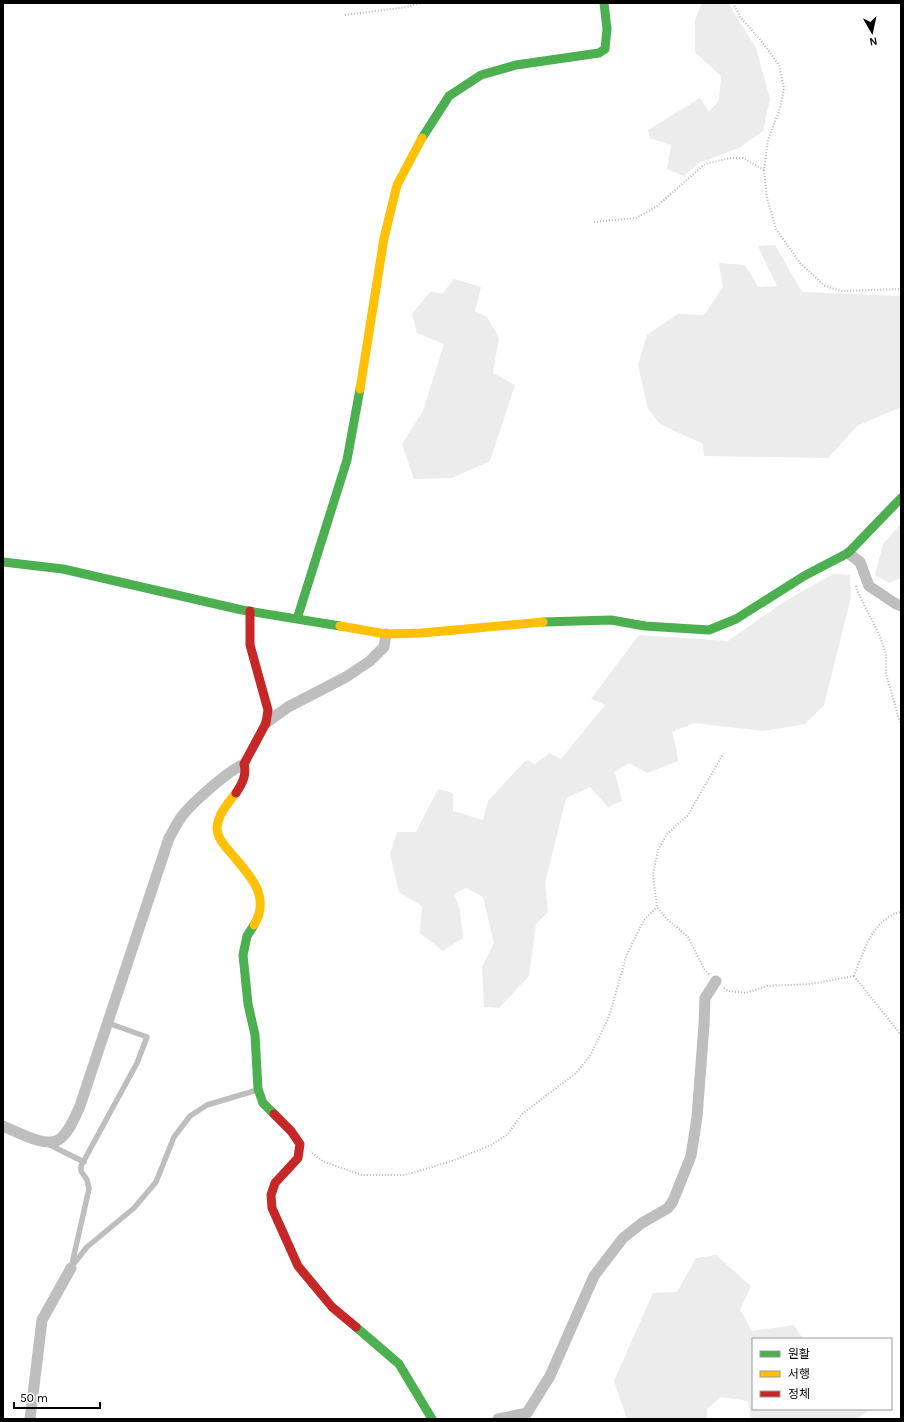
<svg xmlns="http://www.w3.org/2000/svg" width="904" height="1422" viewBox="0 0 904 1422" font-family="Karla,'Noto Sans KR',sans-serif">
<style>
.green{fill:#ececec}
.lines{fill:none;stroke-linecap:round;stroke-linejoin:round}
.path{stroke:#b9b9b9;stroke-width:2;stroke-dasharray:1 2;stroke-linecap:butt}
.lane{stroke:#bebebe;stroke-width:5.5}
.street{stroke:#bebebe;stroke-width:11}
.fast{stroke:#4caf50;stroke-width:9}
.slow{stroke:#ffc107;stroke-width:9}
.jam{stroke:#c62828;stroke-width:9}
</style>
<rect width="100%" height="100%" fill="#fff"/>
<path class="green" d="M702,3h27l3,7 24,38 14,51 -7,32 -24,17 -40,15 -15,13 -17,-7 4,-24 -21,-7 -2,-8 52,-32 9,14 10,-12 2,-24 -26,-24v-32z
M775,245l27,47 99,4v111l-44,19 -29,32 -124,-2 -1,-12 -43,-20 -12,-15 -10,-44 9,-30 31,-21 26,1 19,-28 -4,-24 26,2 13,22 19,-1 -19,-40z
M454,279l27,8 -6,24 12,6 12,21 -6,35 22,12 -25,76 -38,17 -38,1 -12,-35 21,-33 21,-67 -27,-11 -5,-19 19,-23 11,3z
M901,524v54l-12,5 -14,-8 8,-31z
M833,574l17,1 1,22 -27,108 -19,19 -42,7 -69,-8 -22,9 4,14 2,15 -31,12 -18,-10 -14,9 7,29 -14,6 -18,-20 -24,11 -21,85 3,29 -12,12 -7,52 -30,32 -15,-1 -2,-40 12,-24 -11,-46 -17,-9 -12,6 6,16 3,28 -20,13 -23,-18 2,-27 -23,-14 -9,-38 7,-22h19l22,-43 15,4v18l30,9 5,-19 38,-41 9,4 15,-11 11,6 44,-54 -14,-6 48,-64 89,6 56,-39z
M716,1255l35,31 -11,24 12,21 42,-6 9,14h-50v70h116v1l-12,9h-106l-3,-18 -27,-4 -14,12v10h-80l-13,-38 39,-88 24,-1 19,-34z"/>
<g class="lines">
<path class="path" d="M733,3l7,14 19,21 20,27 5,23 -4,20 -12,32 -4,30 3,28 9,31 24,34 25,23 16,5 60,-2
M345,15l62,-8 13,-4
M594,222l42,-4 20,-11 49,-43 25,-6h13l21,12
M856,586l1,5 22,43 7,20v20l15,52
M709,974l-5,-5 -16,-32 -22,-19 -9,-11 -4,-33 5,-24 9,-16 21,-19 35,-61
M854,976c9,-24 19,-58 47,-64
M854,976l47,59
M724,988l4,3 18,2 21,-7 44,-2 43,-8
M312,1153l12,9 38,13h43l47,-14 39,-16 17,-11 14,-20 54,-41 14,-17 19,-39 18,-63 17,-34 13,-13"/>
<path class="lane" d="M48,1144l36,18
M72,1266l15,-19 47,-39 22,-26 18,-45 16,-21 17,-11 50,-15
M71,1268l18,-79 -2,-9 -6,-9v-5l56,-103 10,-26 -39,-14"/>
<path class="street" d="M848,553l12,9 9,24 27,18 5,2
M266,723l22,-16 58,-30 24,-16 14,-14 2,-13
M3,1126c14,6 46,24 58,12 9,-8 14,-21 19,-32l89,-268c4,-7 8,-15 13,-22 11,-14 46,-45 62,-52
M30,1419l12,-99 29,-52
M498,1419l29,-6 23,-37 44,-100 29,-38 19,-15 26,-15 5,-7 18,-45 6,-39 7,-92 1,-27 11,-17"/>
<path class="fast" d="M422,138l27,-42 32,-21 35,-10 83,-12 6,-4 2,-20 -3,-26
M3,562l60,7 179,41 98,16
M297,619l50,-159 13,-71
M543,622l68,-2 34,6 64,4 27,-11 68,-43 44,-23 53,-55
M254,925l-7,11 -4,19 5,49 7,31 3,54 5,14 11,11
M356,1327l43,37 33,55"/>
<path class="slow" d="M360,389l24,-151 13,-53 25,-47
M340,626l46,8 36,-1 121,-11
M236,793c-8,10 -18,21 -19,35 0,9 7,17 13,24 18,22 42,43 24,73"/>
<path class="jam" d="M236,793c6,-9 11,-18 8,-29l22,-41 2,-13 -18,-65v-34
M274,1114l17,17 9,13 -2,14 -23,25 -4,12 1,13 26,58 34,41 24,20"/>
</g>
<rect width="904" height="1422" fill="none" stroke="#000000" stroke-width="8"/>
<rect x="752" y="1338" width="140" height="72" fill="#ffffff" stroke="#999999"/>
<rect x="760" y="1351" width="20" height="6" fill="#4caf50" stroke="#999999"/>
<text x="788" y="1358" font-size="12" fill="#000000">원활</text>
<rect x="760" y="1371" width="20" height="6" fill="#ffc107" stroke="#999999"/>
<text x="788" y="1378" font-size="12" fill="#000000">서행</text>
<rect x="760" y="1391" width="20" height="6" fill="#c62828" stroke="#999999"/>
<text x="788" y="1398" font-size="12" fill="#000000">정체</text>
<g transform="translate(872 32) rotate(171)" stroke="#ffffff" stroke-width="3" paint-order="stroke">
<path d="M0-3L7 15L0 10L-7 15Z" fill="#000000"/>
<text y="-6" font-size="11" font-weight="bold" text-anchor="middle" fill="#000000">N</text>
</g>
<path d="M14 1402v6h86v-6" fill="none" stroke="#000000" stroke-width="2"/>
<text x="20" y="1402" font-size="12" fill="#000000" stroke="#ffffff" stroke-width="3" paint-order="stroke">50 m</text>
</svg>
